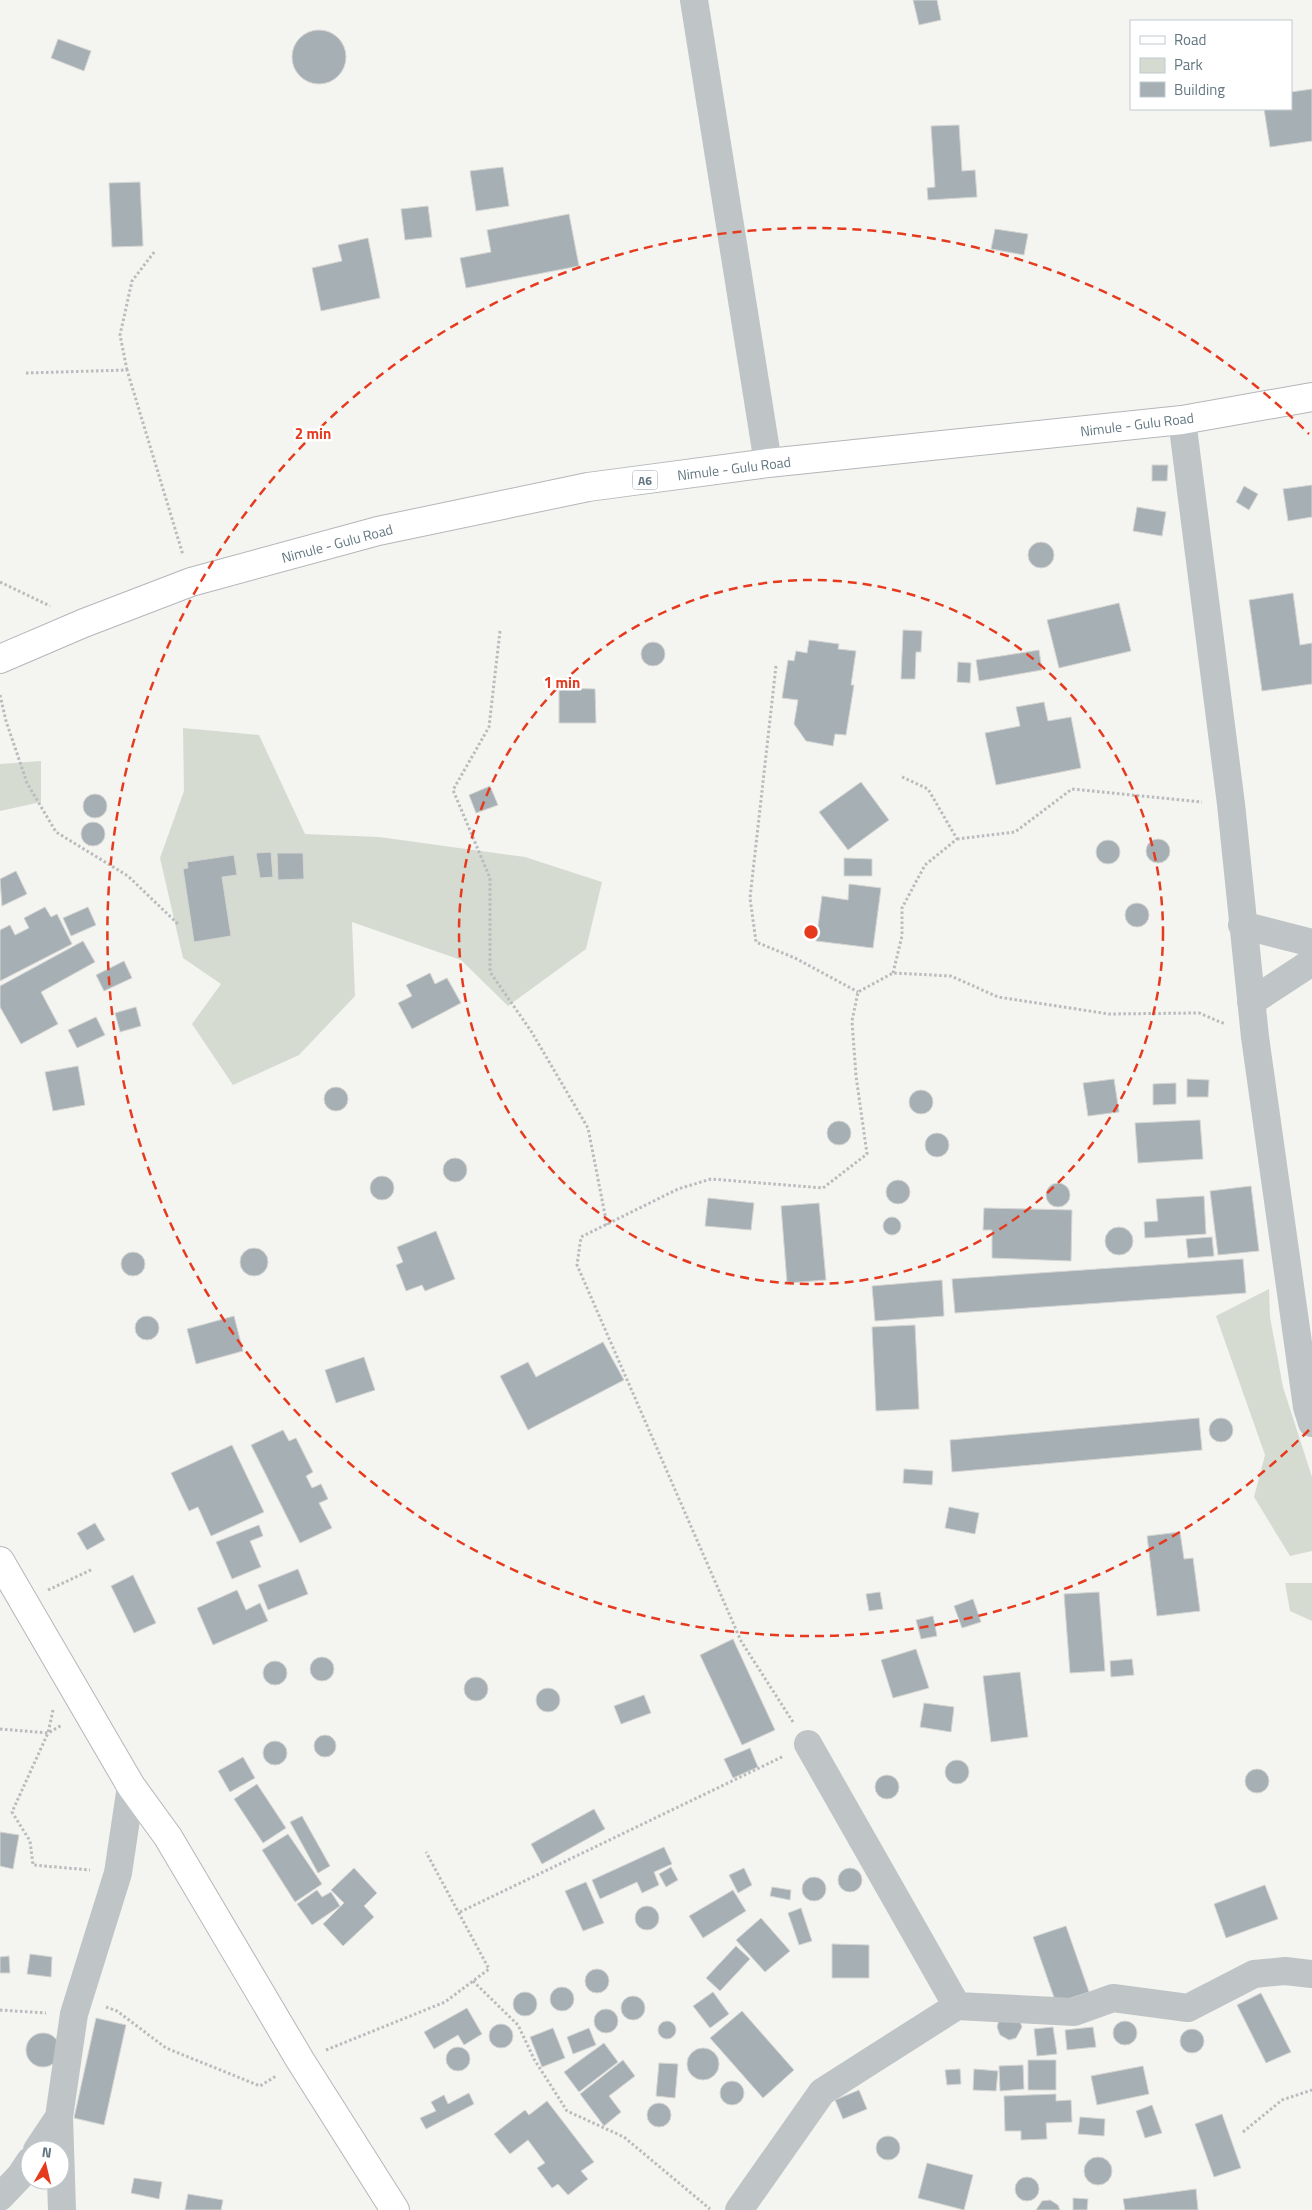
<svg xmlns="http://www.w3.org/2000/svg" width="1312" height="2210" viewBox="0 0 1312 2210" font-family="'Titillium Web',sans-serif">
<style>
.green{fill:#d6dbd1}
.building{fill:#a6b0b4;stroke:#d5d5d3}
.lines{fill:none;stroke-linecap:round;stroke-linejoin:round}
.secondary-casing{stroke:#b1b8bb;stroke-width:30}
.primary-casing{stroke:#b2b7ba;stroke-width:30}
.path{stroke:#b9bcbe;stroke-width:3;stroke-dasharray:2.5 2.5;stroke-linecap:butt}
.street{stroke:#bfc4c6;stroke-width:28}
.secondary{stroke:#fff;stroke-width:28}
.primary{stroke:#fff;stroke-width:28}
.ring{fill:none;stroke:#e63a1f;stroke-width:2.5;stroke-dasharray:9 6}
.labels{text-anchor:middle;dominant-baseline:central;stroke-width:5;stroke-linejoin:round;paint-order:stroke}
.shield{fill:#fff;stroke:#92a0a8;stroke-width:1}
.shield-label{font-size:12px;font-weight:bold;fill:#637782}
.street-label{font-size:14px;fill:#637782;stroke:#fff}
.centre{fill:#e63a1f;stroke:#fff;stroke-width:2.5}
.ring-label{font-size:15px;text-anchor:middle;font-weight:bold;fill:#e63a1f;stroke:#fff;stroke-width:5;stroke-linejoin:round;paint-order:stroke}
</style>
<rect width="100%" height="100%" fill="#f4f4f0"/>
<path class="green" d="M183,728l76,7 46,99 74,3 146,20 77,25 -16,67 -78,57 -47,-46 -109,-38 3,74 -56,59 -66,30 -41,-61 29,-40 -38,-26 -23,-100 24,-67z
M41,761v41l-41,9v-47z
M1269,1289l1,28 13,70 29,90v74l-22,5 -36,-59 11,-42 -49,-139z
M1285,1583h27v38l-22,-10z"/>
<path class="building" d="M913,0h24l4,20 -22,5z
M292 57a27 27 0 1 1 54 0a27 27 0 1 1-54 0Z
M58,39l33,12 -7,20 -33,-13z
M1312,89v52l-42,6 -6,-38h27v-17z
M959,125l3,46 13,-1 2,27 -49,3 -1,-12 8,-1 -4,-61z
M503,167l6,39 -33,5 -6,-40z
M140,182l3,64 -31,1 -3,-64z
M428,206l4,31 -27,3 -4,-31z
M569,214l10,52 -113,22 -6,-30 31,-6 -4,-22z
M995,229l33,5 -4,21 -33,-6z
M368,238l12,60 -59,13 -9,-43 30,-7 -4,-16z
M1152,465h16l-1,16h-15z
M1312,485v32l-24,4 -5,-32z
M1244,486l14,8 -9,16 -13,-8z
M1137,507l29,5 -4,24 -29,-5z
M1028 555a13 13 0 1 1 26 0a13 13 0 1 1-26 0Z
M1293,593l7,52 12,-2v41l-50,7 -13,-91z
M1119,603l12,48 -72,17 -12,-48z
M903,630l19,1 -1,21h-5l-1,27h-14z
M809,640l30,4 -1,5 18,2 -5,34h3l-8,50 -11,-1 -2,12 -27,-5 -12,-17 4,-24 -16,-2 6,-38 6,1 2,-10 11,2z
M641 654a12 12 0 1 1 24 0a12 12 0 1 1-24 0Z
M1039,650l3,20 -63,11 -3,-21z
M958,662l13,1 -1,20 -13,-1z
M559,688l36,1 1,34h-37z
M1044,702l4,19 23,-4 10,51 -85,17 -11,-52 35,-7 -4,-19z
M861,782l28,38 -41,30 -29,-38z
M490,786l8,19 -22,8 -7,-18z
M83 806a12 12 0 1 1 24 0a12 12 0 1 1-24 0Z
M81 834a12 12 0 1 1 24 0a12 12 0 1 1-24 0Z
M1146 851a12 12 0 1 1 24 0a12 12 0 1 1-24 0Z
M1096 852a12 12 0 1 1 24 0a12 12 0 1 1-24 0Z
M271,852l2,25 -13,1 -4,-25z
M277,853h26l1,26 -26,1z
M234,855l3,20 -15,2 9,59 -37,6 -11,-73 5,-1 -1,-6z
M844,858l28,1v17h-28z
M16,871l11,23 -25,12 -2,-27z
M849,884l32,4 -8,60 -57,-7 6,-45 26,4z
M1125 915a12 12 0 1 1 24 0a12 12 0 1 1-24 0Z
M45,907l6,10 6,-3 15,30 -72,37v-51l10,-5 5,10 14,-7 -5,-10z
M88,907l8,18 -25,11 -8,-18z
M83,941l12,21 -54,30 17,32 -37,20 -21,-37v-21z
M124,961l8,17 -28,13 -8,-16z
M430,973l5,11 12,-6 14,25 -49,26 -14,-26 14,-7 -6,-11z
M136,1007l5,19 -21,6 -5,-19z
M96,1017l9,18 -28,13 -9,-18z
M78,1066l7,39 -32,6 -8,-39z
M1114,1079l5,33 -31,4 -5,-33z
M1187,1079l22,1 -1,17h-21z
M1176,1083v21l-23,1v-21z
M324 1099a12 12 0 1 1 24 0a12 12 0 1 1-24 0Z
M909 1102a12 12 0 1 1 24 0a12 12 0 1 1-24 0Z
M1200,1120l3,39 -65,4 -3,-40z
M827 1133a12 12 0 1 1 24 0a12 12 0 1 1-24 0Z
M925 1145a12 12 0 1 1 24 0a12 12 0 1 1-24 0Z
M443 1170a12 12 0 1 1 24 0a12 12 0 1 1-24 0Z
M370 1188a12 12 0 1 1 24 0a12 12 0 1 1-24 0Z
M886 1192a12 12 0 1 1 24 0a12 12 0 1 1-24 0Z
M1046 1195a12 12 0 1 1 24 0a12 12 0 1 1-24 0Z
M1251,1186l8,65 -41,4 -8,-64z
M1204,1196l2,38 -61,4 -1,-16 14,-1 -2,-22z
M708,1198l46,5 -3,27 -46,-4z
M819,1203l7,77 -39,3 -6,-77z
M984,1208l88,2 -1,51 -79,-3v-28h-9z
M883 1226a9 9 0 1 1 18 0a9 9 0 1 1-18 0Z
M1105 1241a14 14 0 1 1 28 0a14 14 0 1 1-28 0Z
M436,1231l19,48 -30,12 -3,-6 -16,6 -10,-26 7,-3 -6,-15z
M1212,1237l2,19 -26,2 -2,-19z
M240 1262a14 14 0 1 1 28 0a14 14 0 1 1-28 0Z
M121 1264a12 12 0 1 1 24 0a12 12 0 1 1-24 0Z
M1243,1259l3,34 -291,20 -3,-34z
M942,1280l2,36 -69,5 -3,-35z
M135 1328a12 12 0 1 1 24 0a12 12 0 1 1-24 0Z
M234,1316l9,35 -47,13 -9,-35z
M915,1325l4,84 -43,2 -4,-84z
M603,1342l21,38 -96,50 -28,-54 28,-14 8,15z
M364,1357l11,33 -39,13 -11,-33z
M1209 1430a12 12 0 1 1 24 0a12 12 0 1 1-24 0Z
M1199,1418l3,32 -250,22 -2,-32z
M283,1430l6,11 7,-3 17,34 -7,4 6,12 9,-4 7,15 -9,4 13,25 -32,15 -49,-98z
M232,1445l32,67 -53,24 -13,-29 -9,4 -18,-38z
M904,1469l29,2 -1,14 -29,-2z
M949,1507l30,6 -4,21 -30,-6z
M95,1523l10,17 -18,10 -10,-17z
M259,1525l4,11 -13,5 11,26 -29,12 -16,-37z
M1180,1532l4,27 9,-1 7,53 -43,5 -10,-80z
M298,1569l10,25 -40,16 -10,-25z
M133,1575l23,48 -22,10 -23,-47z
M237,1590l9,20 14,-7 8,18 -55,24 -16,-37z
M880,1592l3,17 -14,2 -3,-17z
M1099,1592l6,79 -35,2 -6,-79z
M973,1599l8,23 -19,6 -8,-22z
M933,1616l4,20 -16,3 -5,-19z
M733,1639l42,91 -33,15 -42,-90z
M916,1649l13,39 -36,10 -12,-38z
M310 1669a12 12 0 1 1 24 0a12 12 0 1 1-24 0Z
M1132,1659l2,16 -23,2 -1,-16z
M263 1673a12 12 0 1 1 24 0a12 12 0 1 1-24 0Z
M1020,1672l8,65 -37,5 -8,-66z
M464 1689a12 12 0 1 1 24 0a12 12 0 1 1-24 0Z
M536 1700a12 12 0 1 1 24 0a12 12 0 1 1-24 0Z
M644,1695l7,18 -30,11 -7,-18z
M924,1703l30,4 -3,25 -31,-5z
M314 1746a11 11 0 1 1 22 0a11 11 0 1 1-22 0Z
M263 1753a12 12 0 1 1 24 0a12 12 0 1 1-24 0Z
M750,1748l8,19 -25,11 -9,-19z
M243,1757l12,21 -25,14 -12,-21z
M945 1772a12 12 0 1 1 24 0a12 12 0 1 1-24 0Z
M1245 1781a12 12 0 1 1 24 0a12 12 0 1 1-24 0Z
M875 1787a12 12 0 1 1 24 0a12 12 0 1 1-24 0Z
M257,1784l29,44 -23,15 -29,-44z
M594,1809l11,20 -63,35 -11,-20z
M302,1816l28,50 -12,7 -28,-51z
M0,1832l19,3 -6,34 -13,-3z
M288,1834l34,50 -27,18 -33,-52z
M664,1847l8,17 -18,8 5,13 -17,8 -5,-11 -37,17 -8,-19z
M671,1867l7,13 -12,7 -7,-13z
M838 1880a12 12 0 1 1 24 0a12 12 0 1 1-24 0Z
M354,1868l23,25 -13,13 10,11 -31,29 -20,-22 21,-21 -13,-13z
M744,1868l8,17 -14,8 -9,-18z
M802 1889a12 12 0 1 1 24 0a12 12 0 1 1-24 0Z
M586,1882l18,41 -21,8 -18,-40z
M1265,1885l13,34 -52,19 -12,-34z
M772,1887l19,3 -1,10 -20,-4z
M317,1890l5,7 9,-5 9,14 -28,19 -15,-21z
M733,1890l13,21 -43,27 -14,-22z
M635 1918a12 12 0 1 1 24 0a12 12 0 1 1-24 0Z
M801,1908l11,33 -13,4 -11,-32z
M761,1918l29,33 -25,21 -29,-32z
M1066,1926l23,66 -33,11 -23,-66z
M832,1944l37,1v33h-37z
M736,1946l14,13 -30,32 -14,-13z
M30,1954l22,3 -1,20 -24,-3z
M9,1956l1,17h-10v-16z
M585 1981a12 12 0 1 1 24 0a12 12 0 1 1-24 0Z
M550 1999a12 12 0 1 1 24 0a12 12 0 1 1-24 0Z
M513 2004a12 12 0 1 1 24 0a12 12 0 1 1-24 0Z
M713,1992l16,22 -19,14 -17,-22z
M1261,1993l30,59 -25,11 -29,-58z
M621 2008a12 12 0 1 1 24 0a12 12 0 1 1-24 0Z
M467,2008l15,26 -18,11 -6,-10 -24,14 -10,-17z
M594 2021a12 12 0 1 1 24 0a12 12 0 1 1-24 0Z
M742,2011l52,59 -31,28 -53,-60z
M96,2018l30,7 -22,100 -30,-7z
M1019,2019l3,8 -6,11 -7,2 -9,-5 -3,-8 2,-7z
M658 2030a9 9 0 1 1 18 0a9 9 0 1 1-18 0Z
M1113 2033a12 12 0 1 1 24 0a12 12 0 1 1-24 0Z
M489 2036a12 12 0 1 1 24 0a12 12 0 1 1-24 0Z
M1053,2027l4,27 -20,2 -3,-27z
M1093,2027l3,20 -29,3 -2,-20z
M553,2028l12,30 -23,9 -12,-30z
M589,2028l7,17 -23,9 -6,-17z
M1180 2041a12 12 0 1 1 24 0a12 12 0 1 1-24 0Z
M26 2050a17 17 0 1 1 34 0a17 17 0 1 1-34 0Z
M604,2043l14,19 -39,30 -15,-20z
M446 2059a12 12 0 1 1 24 0a12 12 0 1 1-24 0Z
M687 2064a16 16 0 1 1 32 0a16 16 0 1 1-32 0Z
M623,2060l12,16 -26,20 12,16 -17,14 -24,-32z
M1028,2060h28v30h-28z
M659,2063l19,1 -3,34 -19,-2z
M1023,2065l1,24 -24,2 -1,-25z
M1143,2066l6,28 -52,11 -6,-29z
M960,2069l1,15 -14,1 -2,-15z
M974,2069l24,2 -2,20 -23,-1z
M720 2093a12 12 0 1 1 24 0a12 12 0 1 1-24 0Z
M859,2090l8,19 -24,10 -8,-19z
M469,2093l5,11 -48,25 -6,-11 16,-7 -5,-9 13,-7 4,9z
M1056,2094v7l15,-1 1,22 -26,1 1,16 -26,1v-9h-16l-1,-35z
M547,2101l47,61 -13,9 7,8 -20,16 -10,-11 -6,4 -15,-20 8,-5 -17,-23 -18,14 -16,-20 31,-24 4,5z
M647 2115a12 12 0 1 1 24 0a12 12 0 1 1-24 0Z
M1152,2105l10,28 -17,5 -9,-27z
M1222,2114l19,54 -27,9 -19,-53z
M1080,2117l25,2 -1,17 -26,-2z
M876 2148a12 12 0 1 1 24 0a12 12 0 1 1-24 0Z
M1084 2171a14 14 0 1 1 28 0a14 14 0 1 1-28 0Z
M927,2163l46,12 -9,35 -46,-12z
M1015 2189a12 12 0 1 1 24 0a12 12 0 1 1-24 0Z
M134,2178l28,4 -3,17 -28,-6z
M1196,2189l2,21h-73l-2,-11z
M188,2194l35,6 -2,10h-36z
M1073,2198l15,1 -1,11h-14z
M1050,2200l8,5 2,5h-24l6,-9z"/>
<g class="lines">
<g class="secondary-casing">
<path id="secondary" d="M0,1561l131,225 37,51 132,223 95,150"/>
</g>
<g class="primary-casing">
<path id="primary" d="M0,659l84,-36 107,-41 187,-51 210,-44 180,-24 414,-43 130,-23"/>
</g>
<path class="path" d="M127,370l-7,-35 12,-54 23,-30
M26,373l101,-3 56,185
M0,582l50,24
M500,631l-11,96 -36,63 37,88v94l41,59 57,97 19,97
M776,666l-26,232 6,44 39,16 63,34
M0,695l6,26 21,62 29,49 72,44 51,49
M957,839l58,-7 57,-43 130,13
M893,973l9,-37v-28l23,-43 32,-26 -29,-50 -28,-13
M48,1590l45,-21
M53,1710l-5,23 -36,79 18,29 3,24 57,5
M793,1722l-52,-81 -164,-376 4,-28 97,-48 33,-10 112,9 44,-34 -11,-78 -4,-55 6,-29 35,-19 58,3 47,21 111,17 90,-1 26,11
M0,1729l48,4 14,-8
M460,1912l324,-156
M473,1981l45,44 16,34 33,52 57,26 86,72
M106,2007l11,4 49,37 94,38 16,-10
M0,2010l46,3
M326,2050l119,-48 44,-33 -63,-117
M1243,2132l39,-32 30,-10"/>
<path class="street" d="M694,0l74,463
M1182,420l49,384 24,233 52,370 5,16
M1242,925l70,18
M1251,1002l61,-40
M808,1744l149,262
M59,2117l3,93
M37,2150l22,-33 15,-103 44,-141 13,-87
M0,2197l20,-21 10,-15
M739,2210l83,-118 135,-86 117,6 39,-14 75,10 66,-34 31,-3 27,3"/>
<use href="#secondary" class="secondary"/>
<use href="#primary" class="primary"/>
</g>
<g class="ring">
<circle cx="811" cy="932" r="352"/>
<path d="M1309 1430A704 704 0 1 1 1309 434"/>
</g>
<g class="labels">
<rect class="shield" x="632.5" y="470.5" width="25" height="19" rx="4"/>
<g class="shield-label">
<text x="645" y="480">A6</text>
</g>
<g class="street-label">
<text transform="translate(1137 424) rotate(-7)">Nimule - Gulu Road</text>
<text transform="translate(734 468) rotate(-7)">Nimule - Gulu Road</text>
<text transform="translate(337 543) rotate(-15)">Nimule - Gulu Road</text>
</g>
</g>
<circle cx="811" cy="932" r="8" class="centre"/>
<g class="ring-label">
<text x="313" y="439">2 min</text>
<text x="562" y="688">1 min</text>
</g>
<rect x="1130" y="20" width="162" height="90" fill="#ffffff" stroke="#c1c9cd"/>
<rect x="1140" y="36" width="25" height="8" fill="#ffffff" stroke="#c1c9cd"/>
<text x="1174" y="45" font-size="15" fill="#637782">Road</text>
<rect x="1140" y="58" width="25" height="15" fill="#d6dbd1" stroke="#c1c9cd"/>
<text x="1174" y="70" font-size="15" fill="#637782">Park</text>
<rect x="1140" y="82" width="25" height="15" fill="#a6b0b4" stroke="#c1c9cd"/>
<text x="1174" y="95" font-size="15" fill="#637782">Building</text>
<g transform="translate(45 2165) rotate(8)"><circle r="24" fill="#ffffff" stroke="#c1c9cd"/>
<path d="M0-4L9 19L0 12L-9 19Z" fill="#e63a1f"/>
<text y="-8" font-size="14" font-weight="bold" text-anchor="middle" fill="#637782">N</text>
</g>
</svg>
